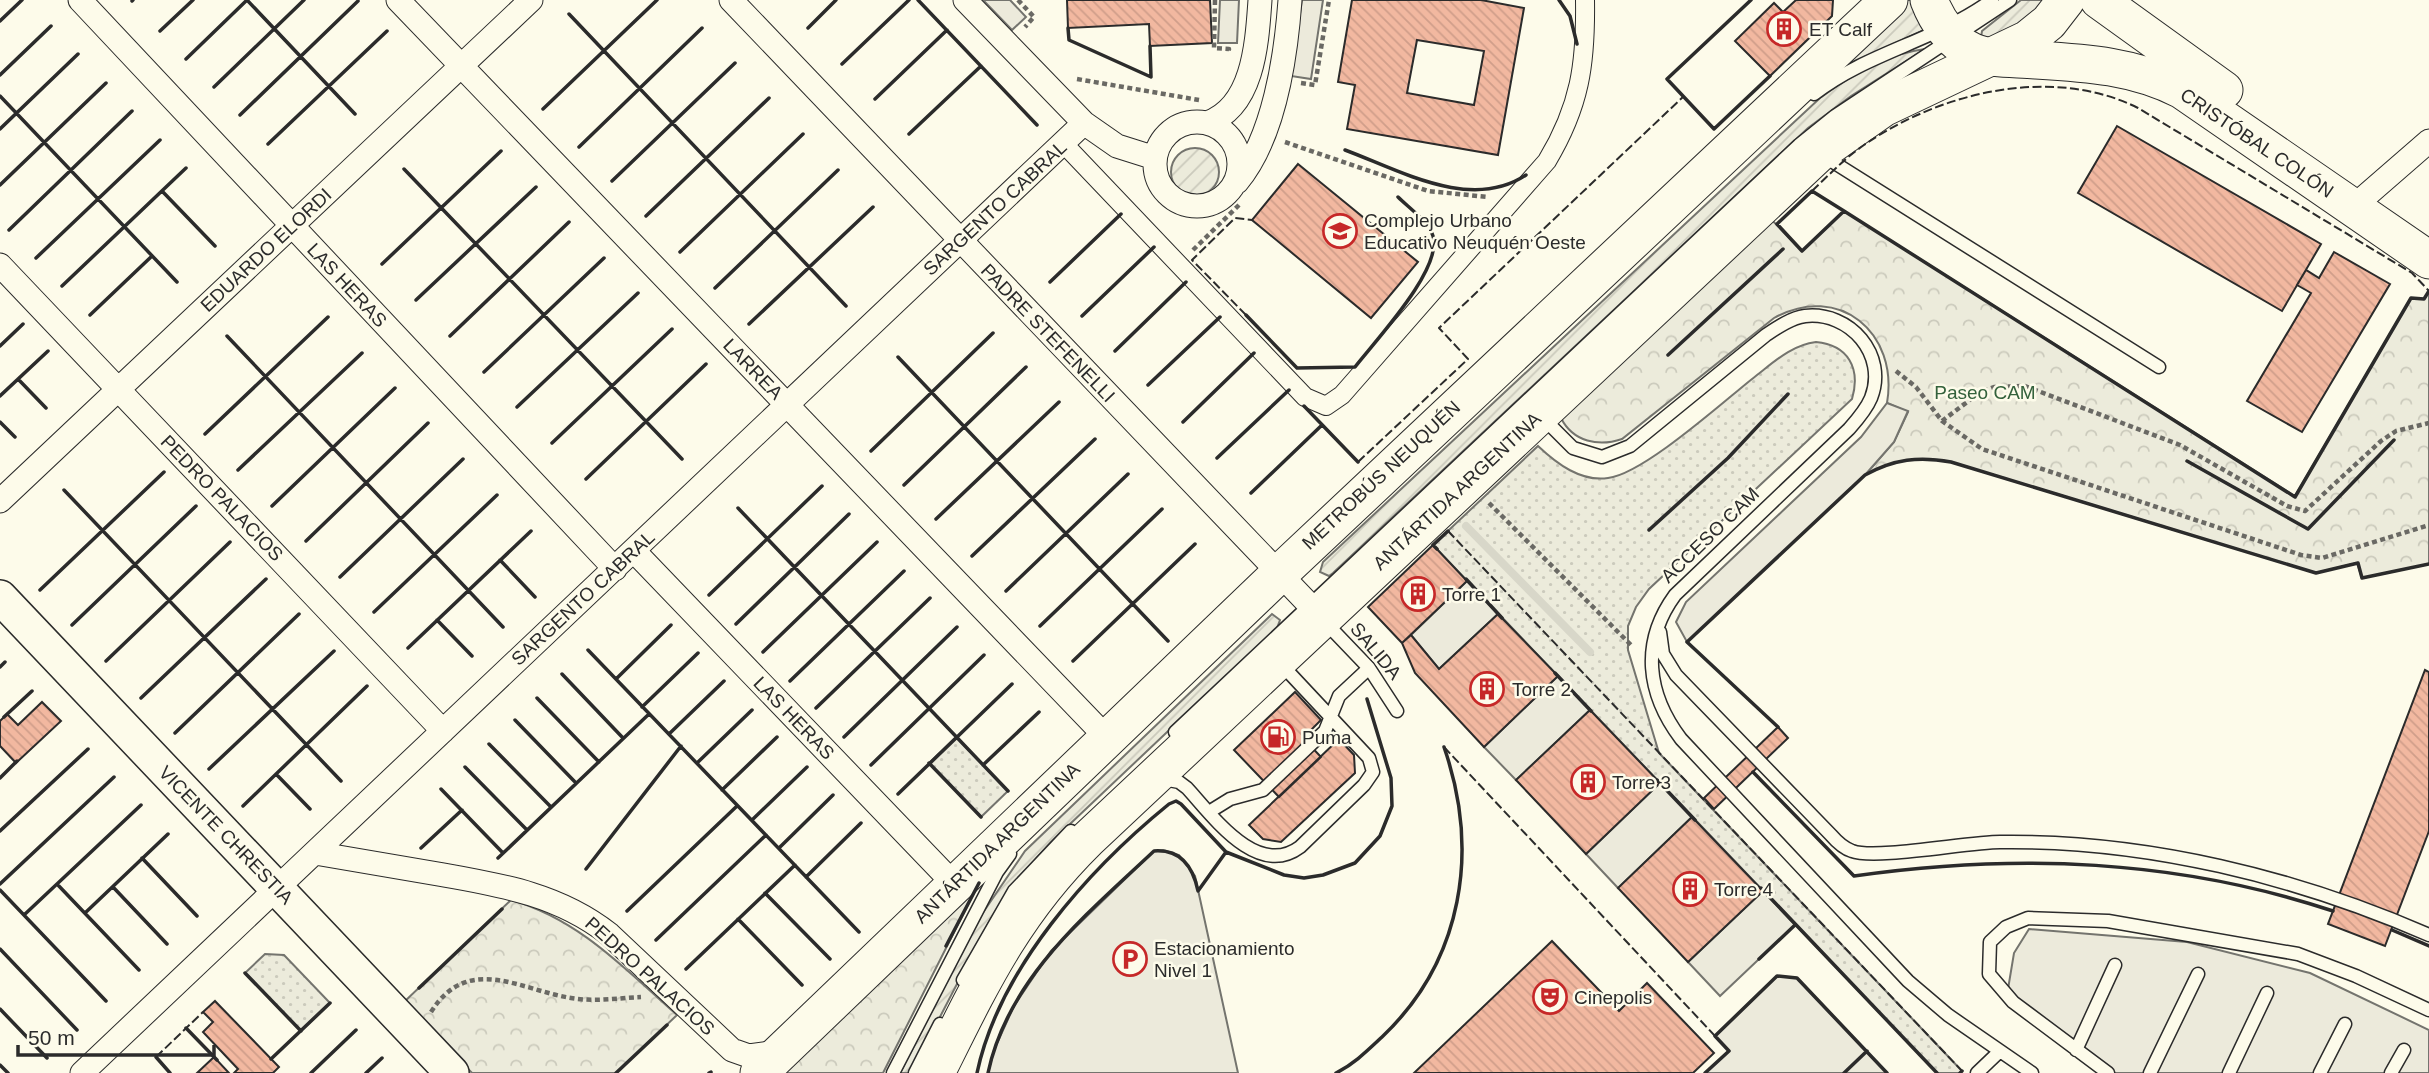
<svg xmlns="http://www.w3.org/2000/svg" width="2429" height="1073" viewBox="0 0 2429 1073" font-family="Helvetica,sans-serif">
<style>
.grass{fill:url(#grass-dots);stroke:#74746e;stroke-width:2}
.park{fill:url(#park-crowns);stroke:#74746e;stroke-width:2}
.garden{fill:url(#garden-furrows);stroke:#74746e;stroke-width:2}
.parking{fill:#eceadb;stroke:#74746e;stroke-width:2}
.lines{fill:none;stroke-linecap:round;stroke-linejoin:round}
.stream{stroke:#d8d7c9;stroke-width:8}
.building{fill:url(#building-back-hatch);stroke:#2b2b2b;stroke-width:2;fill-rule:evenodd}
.service-casing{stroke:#2b2b2b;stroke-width:15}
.pedestrian-casing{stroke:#2b2b2b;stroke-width:20}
.minor-casing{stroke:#2b2b2b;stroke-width:25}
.secondary-casing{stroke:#2b2b2b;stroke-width:36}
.primary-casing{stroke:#2b2b2b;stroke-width:39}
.path{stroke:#6a6964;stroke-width:4.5;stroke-dasharray:5 3.5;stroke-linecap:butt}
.service{stroke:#fdfbea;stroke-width:12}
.pedestrian{stroke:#fdfbea;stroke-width:18}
.minor{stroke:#fdfbea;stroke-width:23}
.secondary{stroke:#fdfbea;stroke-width:33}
.primary{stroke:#fdfbea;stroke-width:37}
.fence{stroke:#2b2b2b;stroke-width:2;stroke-dasharray:9 3.5;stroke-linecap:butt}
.wall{stroke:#2b2b2b;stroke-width:3.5}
.labels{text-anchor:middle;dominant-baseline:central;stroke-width:5;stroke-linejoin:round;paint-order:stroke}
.poi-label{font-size:19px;fill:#2b2b2b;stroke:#fdfbea;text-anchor:start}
.street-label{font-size:19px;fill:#2b2b2b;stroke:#fdfbea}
.park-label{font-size:19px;fill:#34623c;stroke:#fdfbea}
</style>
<defs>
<pattern id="grass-dots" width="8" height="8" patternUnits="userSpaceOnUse" patternTransform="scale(1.75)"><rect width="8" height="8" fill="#ecebdb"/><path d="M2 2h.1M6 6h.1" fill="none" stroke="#cbcabc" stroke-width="1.8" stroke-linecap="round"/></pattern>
<pattern id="park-crowns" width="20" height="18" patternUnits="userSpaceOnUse" patternTransform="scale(1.75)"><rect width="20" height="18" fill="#ecebdb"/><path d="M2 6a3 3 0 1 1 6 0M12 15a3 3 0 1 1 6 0" fill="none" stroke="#cbcabc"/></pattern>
<pattern id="garden-furrows" width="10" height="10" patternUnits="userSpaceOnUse" patternTransform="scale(1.75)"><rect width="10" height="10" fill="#ecebdb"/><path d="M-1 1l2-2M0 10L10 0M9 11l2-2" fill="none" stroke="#cbcabc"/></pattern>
<pattern id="building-back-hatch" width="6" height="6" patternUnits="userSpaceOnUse" patternTransform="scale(1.75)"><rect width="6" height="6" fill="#f2b8a0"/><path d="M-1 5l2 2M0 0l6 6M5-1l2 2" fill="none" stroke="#d09e8a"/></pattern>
</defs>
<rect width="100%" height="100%" fill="#fdfbea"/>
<path class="grass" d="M1816,342c32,3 45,26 36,57l-203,190 -13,18 -8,19v24l31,103 303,318 -2,2h-23l-504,-528 105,-99c19,18 43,36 70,32 36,-4 117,-78 149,-103 18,-14 35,-30 59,-33z
M956,737l52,54 -27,26 -52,-54z
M265,954l19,1 46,48 -29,28 -56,-58z"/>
<path class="park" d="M1844,211l451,285 116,-198 13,1 5,-8v273l-67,14 -5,-15 -41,10 -365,-111c-32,-6 -57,-3 -86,13l29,-33 14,-30 -21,-9c12,-70 -48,-121 -113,-85l-152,121c-23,8 -49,3 -61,-21l205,-204 36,37z
M993,855l-110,218h-109z
M511,900c68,19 115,70 166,115l-61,58h-144l-68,-71z"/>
<path class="garden" d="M1902,0h14l13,28 -109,49z
M2021,0h26l-4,10 -49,30 -13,-3 1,-6z
M1925,49l-74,47 -43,32 -475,445 -4,3 -9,-4 3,-10 497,-464c31,-23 65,-44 105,-49z
M1171 172a24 24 0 1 1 48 0a24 24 0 1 1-48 0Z
M1272,614l8,6 -3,8 -226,214 -37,41 -25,39 -78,151h-11l80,-156 45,-66z"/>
<path class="parking" d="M983,0h27l16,17 -14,13z
M1220,0h19l-2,43h-19z
M1302,0h21l-12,79 -20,-3z
M1887,403l21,8 -14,31 -29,33 -178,167 -11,-20 10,-20 175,-165z
M1467,581l31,33 -59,55 -28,-34z
M1558,676l32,34 -74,70 -32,-33z
M1660,783l32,34 -74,71 -32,-34z
M1163,850l16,5 16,21 43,197h-250l6,-23 20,-44 37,-55 103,-100z
M1763,891l32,34 -75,71 -32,-34z
M2029,929l158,13 123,31 119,57v43h-321l-101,-78 7,-42z
M1777,976l20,2 90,95h-182l24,-22 -14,-15z"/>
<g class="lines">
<path class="stream" d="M1466,526l124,126"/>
</g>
<path class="building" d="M1067,0h143l2,43 -62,3 -1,-22 -81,4z
M1352,0h129l43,8 -26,147 -151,-26 8,-44 -17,-3zM1417,40l67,11 -10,54 -67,-12z
M1796,0h37l-1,16 -62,60 -35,-35 39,-38 9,9z
M2117,126l204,118 -39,67 -204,-118z
M1298,164l120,98 -47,56 -119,-98z
M2334,252l56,32 -88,148 -55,-31 64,-108 -14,-8 9,-15 13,8z
M1433,545l34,36 -65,62 -34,-36z
M1498,614l60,62 -74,71 -69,-74 -13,-30 9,-8 28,34z
M2425,670l4,2v159l-44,115 -57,-22z
M1295,692l26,28 -18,18 18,19 -42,40 -45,-47z
M42,702l19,19 -45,42 -16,-17v-25l7,-7 11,11z
M1590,710l70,73 -74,71 -70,-74z
M1778,727l10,11 -74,71 -10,-11z
M1339,739l15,16 1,18 -74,69 -18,-3 -14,-14z
M1692,817l71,74 -75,71 -70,-74z
M1552,941l67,70 28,-28 67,70 -21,20h-279z
M215,1001l64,66 -6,6h-39l4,-4 -35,-37 10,-10 -10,-10z
M214,1057l15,16h-32z"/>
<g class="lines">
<g class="service-casing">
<path id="service" d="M1814,94c54,-42 122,-53 178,-94
M1822,155l337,212
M1541,416l32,32 29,9 28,-11 136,-111c12,-8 25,-17 39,-19 45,-5 83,39 66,82 -5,12 -14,22 -22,31l-174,166c-35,48 -28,99 6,144l227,242 40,34 84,58
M1325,622l44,46 28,43
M1660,632l3,22 13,21 155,160c6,7 12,13 21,16 23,9 116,-9 148,-9 147,-2 296,35 429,93
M1175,732l624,-587 36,-29 175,-116
M1163,779l16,3 8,6c25,27 70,91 113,59l64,-62 9,-13 -4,-14 -88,-94
M1209,812l21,-13 33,-9 62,-59 14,-35 30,-28
M963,980l51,-89 57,-60
M2076,1050l39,-85
M893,1073l104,-201 13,-18
M915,1073l25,-49
M1977,1073l23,-22
M2108,1073l-95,-71 -24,-28 1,-32 16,-15 22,-9 80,3 190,33 58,22 73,34
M2150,1073l48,-99
M2229,1073l38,-80
M2320,1073l25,-49
M2391,1073l13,-23"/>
</g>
<g class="pedestrian-casing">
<path id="pedestrian" d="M1063,143l242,254 21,9 16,-11 205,-234c33,-55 39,-97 38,-161"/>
</g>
<g class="minor-casing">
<path id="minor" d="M80,0l535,569
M398,0l709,738
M731,0l591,618
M965,0l119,123 33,23 38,12
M1155 164a42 42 0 1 1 84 0a42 42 0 1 1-84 0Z
M1207,123c47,-16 50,-81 53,-123
M1237,182c37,-44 49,-126 53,-182
M2353,207l76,-66
M0,265l443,466
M0,501l531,-501
M634,551l320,333
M315,853c41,7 82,14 123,21 62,11 120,20 171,60l123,116 17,6 29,-4
M82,1073l1002,-950"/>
</g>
<g class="secondary-casing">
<path id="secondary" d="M0,597l452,476"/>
</g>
<g class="primary-casing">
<path id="primary" d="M1929,0c8,21 23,43 44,52 19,8 43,6 63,8 51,3 99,6 146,30l247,170
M2099,0l125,90
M759,1073l520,-499 610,-574
M936,1073c45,-90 77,-160 151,-233l732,-687 64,-45 145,-69 21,-17 17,-22"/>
</g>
<path class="path" d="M1018,0l16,17 -9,10
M1215,0l-1,48 15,1 -1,3
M1077,79l122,21
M1301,83l14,2 14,-85
M1285,142l143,49 60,6
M1193,250l46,-45
M1896,371l20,16 26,34 40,28 319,106 21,3 107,-33
M1942,421l37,-28 15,-6 31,-1 155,59 107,61 18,5 76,-70 15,-10 33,-8
M1489,503l144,144
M431,1012c37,-59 89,-22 140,-14 23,4 47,0 70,-1"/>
<use href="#service" class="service"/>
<use href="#pedestrian" class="pedestrian"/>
<use href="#minor" class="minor"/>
<use href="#secondary" class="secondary"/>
<use href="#primary" class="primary"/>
<path class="fence" d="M1812,191c17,-16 33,-33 52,-46 77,-53 188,-80 274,-37l274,165 17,18
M1246,315l-54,-55 43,-42 17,2
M1358,462l110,-103 -29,-31 245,-232
M1448,531l516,542
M1444,747l271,289
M156,1057l47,-45"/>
<path class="wall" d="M247,0l108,114
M918,0l119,125
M1559,0l11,16 7,28
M1751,0l-84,79 47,50 56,-53
M132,1l1,-1
M569,14l277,292
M0,21l22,-21
M808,28l28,-28
M1068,28l1,12 82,37 -1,-31
M160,31l33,-31
M186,59l61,-59
M842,64l67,-64
M0,75l51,-49
M214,87l90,-87
M0,96l177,186
M875,99l72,-69
M543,109l114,-109
M240,115l118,-114
M0,129l78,-75
M909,134l72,-68
M268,144l119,-113
M579,147l123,-119
M1345,150c54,20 126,62 181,25
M404,169l278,290
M612,181l123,-118
M0,185l106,-102
M162,191l53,55
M1844,211l-42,40 -25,-27 35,-33 32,20 451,286 116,-199 13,1 5,-8
M646,216l123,-118
M9,230l123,-119
M680,252l123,-118
M36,258l124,-118
M382,264l119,-113
M1050,282l71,-68
M62,286l124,-118
M715,288l123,-118
M416,300l120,-113
M90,315l62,-59
M1246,315l51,53 58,-1c20,-26 88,-98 78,-131 -5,-15 -24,-28 -35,-39
M1082,316l72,-69
M749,324l124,-117
M227,336l276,291
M450,336l119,-114
M0,346l23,-22
M1115,351l71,-69
M1668,355l115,-106
M898,357l270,284
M484,372l120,-114
M18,379l28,29
M1148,385l72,-68
M0,396l48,-45
M1304,406l54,56
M517,407l121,-114
M0,422l15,15
M1183,422l71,-69
M205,434l123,-117
M552,443l120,-114
M871,451l122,-118
M1217,458l72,-68
M2187,461l121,68 86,-89
M238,470l124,-117
M586,479l120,-115
M904,485l122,-118
M64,490l277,291
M1251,493l71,-68
M272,506l123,-118
M738,508l270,283
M936,519l123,-117
M1649,530l79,-72 60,-64
M306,541l122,-118
M1437,549l-4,-4 15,-14
M972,556l123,-117
M500,560l35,37
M340,577l123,-118
M1466,579l36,39
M40,590l124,-118
M1006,591l122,-117
M709,595l113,-109
M374,612l123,-117
M437,620l35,36
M736,624l113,-110
M72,625l124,-119
M1040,626l122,-117
M408,648l123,-117
M588,650l271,282
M763,652l114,-110
M106,661l124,-119
M1073,661l122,-117
M0,667l5,-5
M1555,673l36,38
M562,674l61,64
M616,679l55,-54
M790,681l114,-110
M141,698l125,-119
M537,698l62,64
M642,707l56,-54
M816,708l114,-110
M4,717l28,-26
M515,720l61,63
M1778,727l-91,-85 178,-167c29,-16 54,-19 86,-13l365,111 42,-10 4,15 67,-14
M175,733l124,-119
M669,734l55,-53
M844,737l113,-110
M489,744l62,63
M697,763l55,-53
M929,763l52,54
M871,765l113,-110
M983,765l56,-53
M465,767l62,63
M209,769l125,-118
M1753,772l101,104c163,-23 322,-17 479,35
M276,774l34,35
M0,778l17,-17
M1657,780l38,40
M441,789l62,64
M722,790l55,-53
M898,794l114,-110
M243,806l124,-120
M752,820l55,-53
M0,831l88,-82
M421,848l41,-38
M779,848l54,-53
M142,858l55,58
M498,858l151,-144
M586,869l95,-123
M806,877l55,-54
M0,884l114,-107
M57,884l82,86
M113,887l54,57
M1761,888l176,185
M0,890l106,111
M765,893l65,66
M627,911l110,-105
M85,913l83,-79
M24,915l117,-110
M738,919l64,66
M2392,930l37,16
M656,940l110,-105
M946,946l33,-63
M0,949l77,81
M1759,959l36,-34
M686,969l109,-104
M245,973l56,58
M419,988l83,-79
M0,1009l47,49
M186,1028l31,32
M156,1057l14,16
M271,1059l59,-56
M0,1065l8,8
M311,1073l45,-43
M366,1073l16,-15
M616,1073l51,-48
M709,1073l2,-1
M977,1073c22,-104 112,-204 192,-269l7,-3 5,3 45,48 58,23 20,3 19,-3 32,-12 25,-27 12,-30 -1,-28 -24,-79
M988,1073c20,-95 99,-159 166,-222 27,-2 39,16 44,40l28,-39
M1336,1073c18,-9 31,-22 46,-36 81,-77 98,-186 62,-290
M1705,1073l24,-22 -14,-15 62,-60 20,2 90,95
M1844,1073l23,-22
M1960,1073l2,-2"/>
</g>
<defs>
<g id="building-ring" transform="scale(1.75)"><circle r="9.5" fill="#fdfbea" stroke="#c62828" stroke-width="1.5"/><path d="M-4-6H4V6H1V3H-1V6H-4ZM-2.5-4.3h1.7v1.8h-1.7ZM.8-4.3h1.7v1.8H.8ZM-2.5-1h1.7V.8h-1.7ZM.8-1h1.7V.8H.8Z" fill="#c62828"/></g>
<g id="school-ring" transform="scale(1.75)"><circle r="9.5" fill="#fdfbea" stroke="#c62828" stroke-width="1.5"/><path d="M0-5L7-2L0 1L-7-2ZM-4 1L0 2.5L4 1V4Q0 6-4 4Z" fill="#c62828"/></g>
<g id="fuel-ring" transform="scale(1.75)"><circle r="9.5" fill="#fdfbea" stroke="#c62828" stroke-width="1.5"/><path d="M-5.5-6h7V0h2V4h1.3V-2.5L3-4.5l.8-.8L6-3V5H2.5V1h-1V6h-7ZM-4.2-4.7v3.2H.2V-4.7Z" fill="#c62828"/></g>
<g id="parking-ring" transform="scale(1.75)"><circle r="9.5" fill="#fdfbea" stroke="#c62828" stroke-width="1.5"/><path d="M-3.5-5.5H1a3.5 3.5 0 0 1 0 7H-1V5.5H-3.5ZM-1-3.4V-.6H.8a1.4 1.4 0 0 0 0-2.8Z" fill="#c62828"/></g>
<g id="theatre-ring" transform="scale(1.75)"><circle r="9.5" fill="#fdfbea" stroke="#c62828" stroke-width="1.5"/><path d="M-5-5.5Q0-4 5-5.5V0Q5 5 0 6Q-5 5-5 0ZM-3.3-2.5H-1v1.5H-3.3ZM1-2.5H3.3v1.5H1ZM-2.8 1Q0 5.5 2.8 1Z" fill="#c62828"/></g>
</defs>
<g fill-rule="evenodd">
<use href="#building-ring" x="1784" y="29"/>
<use href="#school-ring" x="1340" y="231"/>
<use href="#building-ring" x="1418" y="594"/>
<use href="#building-ring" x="1487" y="689"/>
<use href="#fuel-ring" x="1278" y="737"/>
<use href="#building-ring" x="1588" y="782"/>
<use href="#building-ring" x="1690" y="889"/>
<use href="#parking-ring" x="1130" y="959"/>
<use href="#theatre-ring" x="1550" y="997"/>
</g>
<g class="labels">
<g class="poi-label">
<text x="1809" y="29">ET Calf</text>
<text x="1364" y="220">Complejo Urbano<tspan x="1364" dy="22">Educativo Neuquén Oeste</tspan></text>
<text x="1442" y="594">Torre 1</text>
<text x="1512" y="689">Torre 2</text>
<text x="1302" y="737">Puma</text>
<text x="1612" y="782">Torre 3</text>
<text x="1714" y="889">Torre 4</text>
<text x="1154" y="948">Estacionamiento<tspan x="1154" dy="22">Nivel 1</tspan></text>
<text x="1574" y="997">Cinepolis</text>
</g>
<g class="street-label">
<text transform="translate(2257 143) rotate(34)">CRISTÓBAL COLÓN</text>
<text transform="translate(995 208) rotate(-43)">SARGENTO CABRAL</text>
<text transform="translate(266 250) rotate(-43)">EDUARDO ELORDI</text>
<text transform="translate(347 285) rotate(47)">LAS HERAS</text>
<text transform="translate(1048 333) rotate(46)">PADRE STEFENELLI</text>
<text transform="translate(753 369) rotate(46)">LARREA</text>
<text transform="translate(1381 475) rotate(-43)">METROBÚS NEUQUÉN</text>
<text transform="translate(1457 491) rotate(-43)">ANTÁRTIDA ARGENTINA</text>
<text transform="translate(222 498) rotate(46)">PEDRO PALACIOS</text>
<text transform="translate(1710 535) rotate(-44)">ACCESO CAM</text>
<text transform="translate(583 598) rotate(-43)">SARGENTO CABRAL</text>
<text transform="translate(1376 651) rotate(50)">SALIDA</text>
<text transform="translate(794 718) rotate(46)">LAS HERAS</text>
<text transform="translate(226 835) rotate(46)">VICENTE CHRESTIA</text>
<text transform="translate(997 843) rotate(-44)">ANTÁRTIDA ARGENTINA</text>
<text transform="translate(650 976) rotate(42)">PEDRO PALACIOS</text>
</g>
<g class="park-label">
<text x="1985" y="392">Paseo CAM</text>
</g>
</g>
<path d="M18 1045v10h196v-10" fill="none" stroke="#2b2b2b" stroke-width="3.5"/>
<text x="28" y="1045" font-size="21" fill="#2b2b2b" stroke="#fdfbea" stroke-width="5" paint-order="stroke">50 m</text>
</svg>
